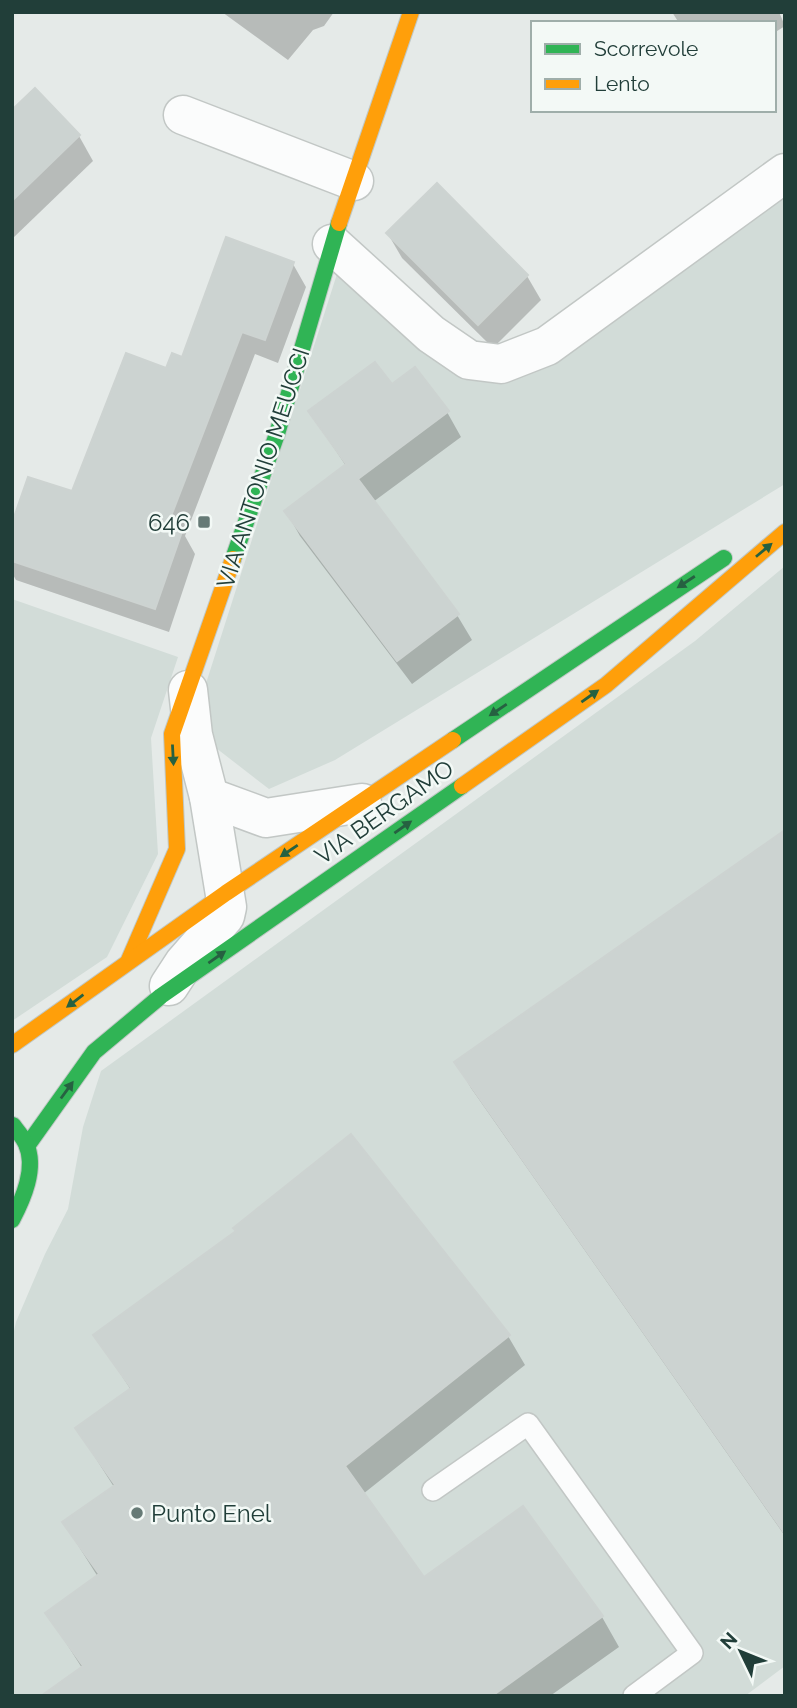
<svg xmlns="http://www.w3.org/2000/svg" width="797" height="1708" font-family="Raleway,sans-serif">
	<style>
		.built { fill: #d2dcd8 }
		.shadow { fill: #0003 }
		.building { fill: #ccd3d1; stroke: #cdd3d1; stroke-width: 2 }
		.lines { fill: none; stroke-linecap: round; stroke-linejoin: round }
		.lane-casing { stroke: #c2c7c5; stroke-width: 24 }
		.street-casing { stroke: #c2c7c5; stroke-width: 41 }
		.fast-casing { stroke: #c0c8c5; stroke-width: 18 }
		.slow-casing { stroke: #c0c8c5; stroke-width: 18 }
		.lane { stroke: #fbfcfc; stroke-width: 21 }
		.street { stroke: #fbfcfc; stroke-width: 38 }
		.fast { stroke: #30b455; stroke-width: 16 }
		.slow { stroke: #ff9f0a; stroke-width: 16 }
		.oneway { fill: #266141 }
		.poi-dot { fill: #667a76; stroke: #f3f9f6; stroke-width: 2.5 }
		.labels { text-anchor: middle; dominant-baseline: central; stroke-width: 5; stroke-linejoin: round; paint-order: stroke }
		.street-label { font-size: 24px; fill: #213e39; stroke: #f3f9f6 }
		.poi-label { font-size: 24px; fill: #213e39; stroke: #f3f9f6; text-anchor: end }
	</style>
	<rect width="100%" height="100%" fill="#e5eae8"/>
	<g class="built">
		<polygon points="785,188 785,484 335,760 269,789 216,748 201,699 337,274 498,382"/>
		<polygon points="785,566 785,1666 745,1696 12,1696 12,1340 16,1322 45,1254 68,1209 83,1127 101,1071 695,641"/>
		<polygon points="12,599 178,657 151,738 158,854 107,957 12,1021"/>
	</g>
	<g class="shadow">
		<polygon points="222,12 334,12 324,26 313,30 288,60"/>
		<polygon points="672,12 779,12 785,26 774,33 774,23 679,23"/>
		<polygon points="35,90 79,136 93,161 12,239 12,112"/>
		<polygon points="388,234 527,276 541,300 493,348 402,258"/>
		<polygon points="293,264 306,287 278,363 255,354 185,536 195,554 169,632 16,580 12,573 12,529 73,494 167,371"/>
		<polygon points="392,387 447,412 461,437 373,502 457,615 472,640 412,684 300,536 286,511 346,466 310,412"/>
		<polygon points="785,832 785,1536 471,1088 456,1062"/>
		<polygon points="95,1335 508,1336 525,1365 363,1494 424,1579 523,1508 602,1617 619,1647 550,1696 44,1696 82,1668 47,1613 98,1577 64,1523 114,1487 77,1429 131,1390"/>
	</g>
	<g class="building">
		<polygon points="35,88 80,135 12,201 12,110"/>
		<polygon points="437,183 528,275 478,325 386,233"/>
		<polygon points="226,237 294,262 265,340 242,332 168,524 183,529 155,609 12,561 12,523 28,477 72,491 126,353 166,368 172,353 182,357"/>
		<polygon points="375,362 392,384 415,367 449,411 358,479 459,614 397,661 284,511 346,464 308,411"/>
		<polygon points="785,830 785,1534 454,1062"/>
		<polygon points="351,1134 510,1335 345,1466 424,1577 523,1506 603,1616 492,1696 41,1696 83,1666 45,1613 99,1574 62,1522 115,1485 75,1428 131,1388 93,1335 236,1231 233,1228"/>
	</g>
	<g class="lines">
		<g class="lane-casing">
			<polyline id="lane" points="433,1490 528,1424 692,1653 634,1696"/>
		</g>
		<g class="street-casing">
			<g id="street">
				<polyline points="183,115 354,181"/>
				<polyline points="332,244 431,334 469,360 501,364 547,346 785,173"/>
				<polyline points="209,797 266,818 362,803"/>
				<polyline points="169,986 184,963 225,916 227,907 209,797 193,735 188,690"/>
			</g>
		</g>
		<g class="fast-casing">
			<g id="fast">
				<polyline points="233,559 277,434 339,223"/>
				<polyline points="453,740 724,558"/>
				<polyline points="27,1146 94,1052 161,996 462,786"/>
				<path d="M12,1220C23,1199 37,1168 26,1144C23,1137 17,1131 13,1125"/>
			</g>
		</g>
		<g class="slow-casing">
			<g id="slow">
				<polyline points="339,223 411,12"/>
				<polyline points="462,786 606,685 785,532"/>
				<polyline points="129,960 177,849 172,734 233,559"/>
				<polyline points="12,1045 226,893 453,740"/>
			</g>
		</g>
		<use href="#lane" class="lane"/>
		<use href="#street" class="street"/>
		<use href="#fast" class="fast"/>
		<use href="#slow" class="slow"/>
	</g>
	<defs><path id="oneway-solid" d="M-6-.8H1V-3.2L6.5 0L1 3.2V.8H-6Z" transform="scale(1.75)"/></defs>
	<g class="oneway">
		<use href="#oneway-solid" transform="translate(764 550) rotate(-40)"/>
		<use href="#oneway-solid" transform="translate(686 582) rotate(147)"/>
		<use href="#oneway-solid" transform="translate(590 696) rotate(-35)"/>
		<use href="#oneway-solid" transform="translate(498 710) rotate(146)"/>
		<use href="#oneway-solid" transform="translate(173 755) rotate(87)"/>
		<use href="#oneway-solid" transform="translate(403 827) rotate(-35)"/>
		<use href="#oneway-solid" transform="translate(289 851) rotate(146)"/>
		<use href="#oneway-solid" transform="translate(217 957) rotate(-35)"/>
		<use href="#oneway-solid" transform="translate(75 1001) rotate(143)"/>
		<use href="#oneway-solid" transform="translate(67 1090) rotate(-54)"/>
	</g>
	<g class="poi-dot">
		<rect x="197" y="515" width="14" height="14" rx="3.5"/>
		<circle cx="137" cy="1513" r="7"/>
	</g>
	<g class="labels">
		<g class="street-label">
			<text transform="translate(263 468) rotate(-72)">VIA ANTONIO MEUCCI</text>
			<text transform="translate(384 812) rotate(-35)">VIA BERGAMO</text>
		</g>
		<g class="poi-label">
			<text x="190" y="522">646</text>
			<text x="151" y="1513" text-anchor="start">Punto Enel</text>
		</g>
	</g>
	<rect width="797" height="1708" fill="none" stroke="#213e39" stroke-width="28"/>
	<rect x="531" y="21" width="245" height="91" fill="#f3f9f6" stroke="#9faeaa" stroke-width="2"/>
	<rect x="545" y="44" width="35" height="10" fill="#30b455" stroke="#9faeaa" stroke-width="2"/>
	<text x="594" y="56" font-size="21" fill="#213e39">Scorrevole</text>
	<rect x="545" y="79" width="35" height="10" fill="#ff9f0a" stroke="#9faeaa" stroke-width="2"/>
	<text x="594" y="91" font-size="21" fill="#213e39">Lento</text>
	<g transform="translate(741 1652) rotate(313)" stroke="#f3f9f6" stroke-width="5" paint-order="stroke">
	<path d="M0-5L12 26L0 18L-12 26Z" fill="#213e39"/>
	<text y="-10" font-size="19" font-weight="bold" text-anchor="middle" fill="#213e39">N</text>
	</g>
</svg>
